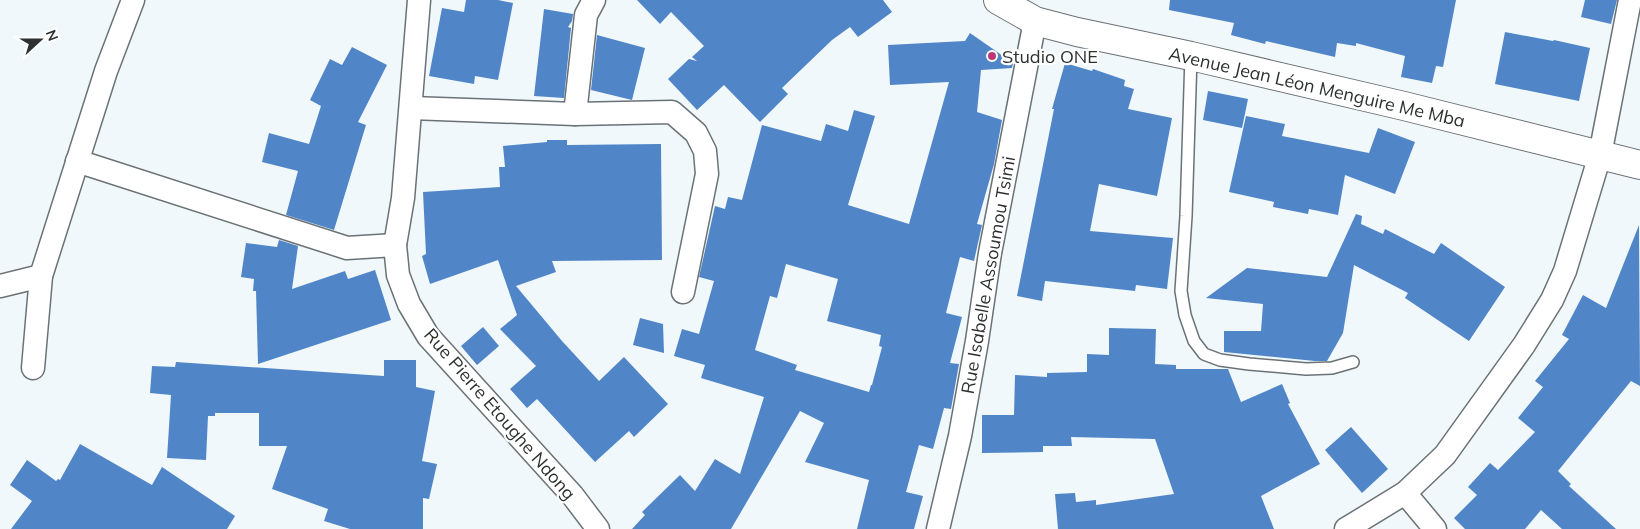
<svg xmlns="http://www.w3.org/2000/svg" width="1640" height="529" font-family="Mulish,sans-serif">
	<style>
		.building { fill: #5085c8; fill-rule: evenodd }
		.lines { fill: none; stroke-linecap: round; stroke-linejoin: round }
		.lane-casing { stroke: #6b7276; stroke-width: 14 }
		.street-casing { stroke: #6b7276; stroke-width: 25 }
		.secondary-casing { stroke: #6b7276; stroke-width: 30 }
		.lane { stroke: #fff; stroke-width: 11 }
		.street { stroke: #fff; stroke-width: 22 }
		.secondary { stroke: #fff; stroke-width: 28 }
		.poi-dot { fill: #bc3678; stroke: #fff; stroke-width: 2 }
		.labels { text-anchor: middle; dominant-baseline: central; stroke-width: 4.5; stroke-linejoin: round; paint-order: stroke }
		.poi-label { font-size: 18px; fill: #2d3031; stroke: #fff; text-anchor: start }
		.street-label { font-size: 18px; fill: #2d3031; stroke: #fff }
	</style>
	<rect width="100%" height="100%" fill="#f0f8fc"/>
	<g class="building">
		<polygon points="466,0 498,0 513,3 498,80 475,76 474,84 429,76 442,8 464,12"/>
		<polygon points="637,0 883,0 892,12 858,37 850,27 832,40 782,88 788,94 760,122 724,85 697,110 668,79 689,59 697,61 692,57 704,46 671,12 660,24"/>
		<polygon points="1170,0 1456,0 1443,67 1436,66 1432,83 1401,77 1405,56 1356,43 1356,46 1337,43 1335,57 1266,41 1265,44 1231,35 1234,23 1169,10"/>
		<polygon points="1585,0 1617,0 1611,24 1581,17"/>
		<polygon points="544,9 573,14 572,21 568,27 571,28 564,98 534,96"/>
		<polygon points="1505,32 1553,41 1554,40 1590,48 1579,101 1495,84"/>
		<path d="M970,33L1013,63L1012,68L981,70L977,112L1002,120L994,164L977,224L982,225L974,261L960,257L946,313L962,317L950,363L959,364L951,409L944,408L933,449L919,445L906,492L923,496L914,529H857L869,480L805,462L824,423L800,411L731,529H632L645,515L642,512L680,475L695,491L715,459L740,474L764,397L701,378L705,365L674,356L682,329L699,334L714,281L699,277L715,206L725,209L728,197L742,200L762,125L821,141L826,124L848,131L854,110L875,116L848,205L909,224L949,82L890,85L888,45L965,41ZM786,264L838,279L827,321L881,335L879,346L882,347L872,385H871L869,392L795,370L797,365L755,350L770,296L777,298Z"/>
		<polygon points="597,35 645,48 632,100 591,90"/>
		<polygon points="352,47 387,65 358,122 366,125 334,230 286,215 298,171 262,162 269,133 309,144 321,106 310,100 330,59 342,65"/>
		<polygon points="1065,63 1092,71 1093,69 1125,80 1124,86 1134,89 1128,109 1172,118 1157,196 1099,184 1090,231 1173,238 1167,289 1136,285 1135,291 1045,281 1042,301 1017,296 1054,109 1052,109"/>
		<polygon points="1208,91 1248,99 1242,128 1203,120"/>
		<polygon points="1246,116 1285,124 1282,136 1369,153 1378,128 1415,142 1395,194 1345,175 1338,215 1309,209 1308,214 1273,207 1274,202 1229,192"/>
		<polygon points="547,140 567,140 567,145 661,144 662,260 552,261 556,272 516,286 562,341 599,381 624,357 668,404 634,437 629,431 595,462 537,399 527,408 510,389 536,366 500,329 517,315 498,260 430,284 422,256 426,254 423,192 500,187 499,167 505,167 503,146 547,142"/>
		<polygon points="1356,214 1362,216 1361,224 1383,234 1385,229 1434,254 1441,243 1505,287 1469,341 1405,298 1408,293 1354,265 1343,333 1327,361 1315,361 1224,352 1224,331 1261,331 1263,304 1206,298 1247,268 1327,277"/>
		<polygon points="1639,225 1640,386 1631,381 1558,471 1571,484 1569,486 1616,529 1562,529 1541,510 1525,529 1465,529 1454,518 1477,495 1468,487 1490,463 1498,470 1535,432 1518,418 1543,387 1535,381 1569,339 1562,335 1583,295 1606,308"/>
		<polygon points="279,240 298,246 292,289 345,271 348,279 375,270 391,320 258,364 256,291 253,291 254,279 241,277 246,243 277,247"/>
		<polygon points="640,318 663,324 664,353 633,345"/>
		<polygon points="483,327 499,346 477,365 461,346"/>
		<polygon points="1109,328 1156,329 1155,364 1176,365 1176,369 1228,369 1241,402 1282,384 1290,403 1288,404 1320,464 1261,496 1274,529 1058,529 1055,494 1075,493 1076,502 1096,500 1096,505 1174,494 1155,439 1071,437 1072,446 1043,446 1043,452 982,453 982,415 1014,415 1015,375 1047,377 1047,373 1087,372 1087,354 1109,355"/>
		<polygon points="384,360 416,360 416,387 435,391 422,461 437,464 429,499 423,498 423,529 350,529 324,521 328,509 272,489 287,446 259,446 259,413 215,413 215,416 208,416 206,460 167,458 171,395 150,393 152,366 175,367 176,362 384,376"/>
		<polygon points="1351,427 1388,469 1362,493 1325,450"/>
		<polygon points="80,444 152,485 162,467 235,516 227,529 11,529 32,501 10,485 27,460 56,481 58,479 60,480"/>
	</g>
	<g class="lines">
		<g class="lane-casing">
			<polyline id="lane" points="1191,56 1186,216 1181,291 1185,315 1194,341 1204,354 1220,360 1249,364 1306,369 1332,368 1353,362"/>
		</g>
		<g class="street-casing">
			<g id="street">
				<polyline points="419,0 403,198 395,245 398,275 409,304 428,336 573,496 598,529"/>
				<polyline points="411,108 575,114 672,112 696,133 705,151 707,174 683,292"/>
				<polyline points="575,114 586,15 594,0"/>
				<polyline points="77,161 347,248 395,245"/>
				<polyline points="0,286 41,276"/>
				<polyline points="33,368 41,276 106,71 133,0"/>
				<polyline points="1405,493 1435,529"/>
				<polyline points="938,529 960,436 977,341 990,253 1035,21"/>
				<polyline points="1346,529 1405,493 1445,455 1524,345 1552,300 1565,271 1600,155 1630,0"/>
			</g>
		</g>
		<g class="secondary-casing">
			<polyline id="secondary" points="998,0 1035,21 1077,32 1191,56 1404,106 1640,165"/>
		</g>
		<use href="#lane" class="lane"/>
		<use href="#street" class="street"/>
		<use href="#secondary" class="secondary"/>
	</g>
	<circle class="poi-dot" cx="992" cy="56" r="5"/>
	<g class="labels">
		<g class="poi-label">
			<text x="1002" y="56">Studio ONE</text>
		</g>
		<g class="street-label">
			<text transform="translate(1317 87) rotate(13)">Avenue Jean Léon Menguire Me Mba</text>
			<text transform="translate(988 275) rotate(-80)">Rue Isabelle Assoumou Tsimi</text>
			<text transform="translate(500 414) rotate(49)">Rue Pierre Etoughe Ndong</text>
		</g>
	</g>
	<g transform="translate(40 40) rotate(69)" stroke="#ffffff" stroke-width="4" paint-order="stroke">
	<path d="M0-4L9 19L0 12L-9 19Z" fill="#2d3031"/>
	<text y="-8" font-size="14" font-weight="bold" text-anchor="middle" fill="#2d3031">N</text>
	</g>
</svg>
